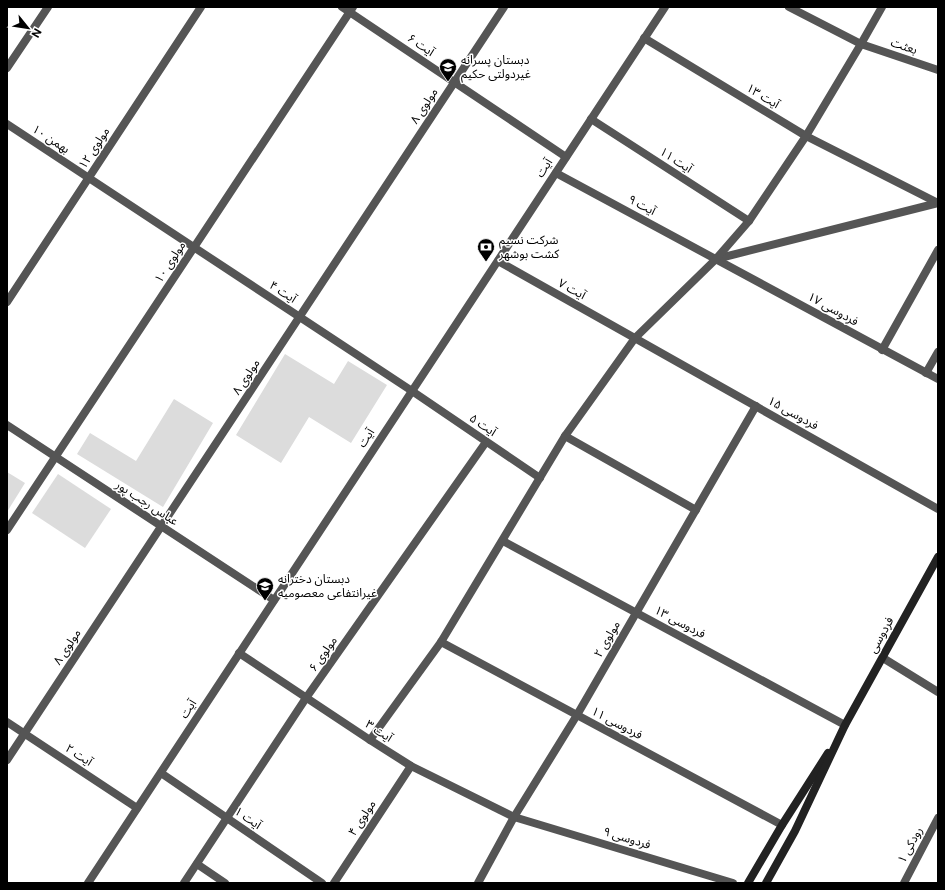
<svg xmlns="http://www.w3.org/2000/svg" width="945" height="890" font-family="'Public Sans','Noto Sans Arabic',sans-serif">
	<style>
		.green { fill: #dcdcdc }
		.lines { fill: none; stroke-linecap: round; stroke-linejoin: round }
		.minor { stroke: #555; stroke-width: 8 }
		.tertiary { stroke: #555; stroke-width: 8 }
		.secondary { stroke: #222; stroke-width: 8 }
		.labels { text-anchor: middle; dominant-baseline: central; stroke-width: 3; stroke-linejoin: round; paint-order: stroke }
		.street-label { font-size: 12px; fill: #000; stroke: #fff }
		.poi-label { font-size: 12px; fill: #000; stroke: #fff; text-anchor: start }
	</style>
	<rect width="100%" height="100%" fill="#fff"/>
	<g class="green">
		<polygon points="285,354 334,384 348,361 387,385 351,443 309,417 281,463 236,435"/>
		<polygon points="174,399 213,423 163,507 77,454 90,433 136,461"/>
		<polygon points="7,472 25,483 7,512"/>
		<polygon points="58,474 111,509 85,548 32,513"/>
	</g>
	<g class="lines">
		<g class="minor">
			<polyline points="342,7 566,157"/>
			<polyline points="789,7 861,44 938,70"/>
			<polyline points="644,38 806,136 938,203"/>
			<polyline points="7,68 48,7"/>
			<polyline points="591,119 749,221"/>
			<polyline points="7,124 412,391 540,478"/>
			<polyline points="556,173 938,379"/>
			<polyline points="716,259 938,203"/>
			<polyline points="498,261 938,509"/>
			<polyline points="7,302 201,7"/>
			<polyline points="882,350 938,250"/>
			<polyline points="926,373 938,352"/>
			<polyline points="7,425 274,600"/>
			<polyline points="565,436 696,510"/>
			<polyline points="7,530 353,7"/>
			<polyline points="503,541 845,725"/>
			<polyline points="441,642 782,825"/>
			<polyline points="239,653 370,740 411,766 514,817 733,883"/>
			<polyline points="883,658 938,692"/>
			<polyline points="7,722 137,808"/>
			<polyline points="370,740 441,642 565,436 635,338 716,259 749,221 806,136 861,44 882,7"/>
			<polyline points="7,760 504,7"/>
			<polyline points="161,773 322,883"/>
			<polyline points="197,864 225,883"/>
			<polyline points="184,883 306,698 486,442"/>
			<polyline points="334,883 411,766"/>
			<polyline points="478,883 514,817 577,715 756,406"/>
			<polyline points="904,883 938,818"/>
		</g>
		<polyline class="tertiary" points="88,883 665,7"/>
		<g class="secondary">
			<polyline points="748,883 782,825 828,753"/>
			<polyline points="766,883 795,831 845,725 938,557"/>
		</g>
	</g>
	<defs>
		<g id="school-pin" transform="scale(0.9)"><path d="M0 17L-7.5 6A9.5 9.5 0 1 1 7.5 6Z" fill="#000" stroke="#fff"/><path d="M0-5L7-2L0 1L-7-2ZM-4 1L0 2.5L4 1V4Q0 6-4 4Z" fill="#fff"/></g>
		<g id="bank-pin" transform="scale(0.9)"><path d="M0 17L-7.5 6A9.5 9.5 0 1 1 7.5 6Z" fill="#000" stroke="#fff"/><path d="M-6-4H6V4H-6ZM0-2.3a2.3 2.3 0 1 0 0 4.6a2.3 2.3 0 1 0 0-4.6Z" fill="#fff"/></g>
	</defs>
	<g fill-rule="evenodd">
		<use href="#school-pin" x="448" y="67"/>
		<use href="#bank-pin" x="486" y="247"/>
		<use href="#school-pin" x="265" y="586"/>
	</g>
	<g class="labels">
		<g class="street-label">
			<text transform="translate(421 45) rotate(34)">آیت ۶</text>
			<text transform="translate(904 46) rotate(19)">بعثت</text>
			<text transform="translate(763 96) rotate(31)">آیت ۱۳</text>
			<text transform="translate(424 106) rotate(-57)">مولوی ۸</text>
			<text transform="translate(51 139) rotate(33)">بهمن ۱۰</text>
			<text transform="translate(94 148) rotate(-57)">مولوی ۱۲</text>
			<text transform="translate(676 160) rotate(33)">آیت ۱۱</text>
			<text transform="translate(544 168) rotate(-57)">آیت</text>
			<text transform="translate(642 205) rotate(28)">آیت ۹</text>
			<text transform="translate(170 262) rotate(-57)">مولوی ۱۰</text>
			<text transform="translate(572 289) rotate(29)">آیت ۷</text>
			<text transform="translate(283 292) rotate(33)">آیت ۴</text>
			<text transform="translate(833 309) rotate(29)">فردوسی ۱۷</text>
			<text transform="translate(246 377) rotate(-57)">مولوی ۸</text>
			<text transform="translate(793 413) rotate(29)">فردوسی ۱۵</text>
			<text transform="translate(483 425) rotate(34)">آیت ۵</text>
			<text transform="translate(366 438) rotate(-57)">آیت</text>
			<text transform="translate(147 503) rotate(33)">عباس رجب پور</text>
			<text transform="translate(680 622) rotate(28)">فردوسی ۱۳</text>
			<text transform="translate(881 635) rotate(-61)">فردوسی</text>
			<text transform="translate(607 639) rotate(-60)">مولوی ۲</text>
			<text transform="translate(67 647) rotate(-57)">مولوی ۸</text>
			<text transform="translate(323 654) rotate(-55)">مولوی ۶</text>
			<text transform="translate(188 709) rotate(-57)">آیت</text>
			<text transform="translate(617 723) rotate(28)">فردوسی ۱۱</text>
			<text transform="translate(379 731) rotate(33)">آیت ۳</text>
			<text transform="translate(79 755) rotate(33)">آیت ۲</text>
			<text transform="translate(248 818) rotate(34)">آیت ۱</text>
			<text transform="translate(362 818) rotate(-57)">مولوی ۴</text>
			<text transform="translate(627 838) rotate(17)">فردوسی ۹</text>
			<text transform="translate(910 845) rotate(-62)">رودکی ۱</text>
		</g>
		<g class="poi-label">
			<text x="461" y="60">دبستان پسرانه<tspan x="461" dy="14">غیردولتی حکیم</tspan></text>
			<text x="499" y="240">شرکت نسیم<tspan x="499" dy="14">کشت بوشهر</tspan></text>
			<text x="278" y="579">دبستان دخترانه<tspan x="278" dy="14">غیرانتفاعی معصومیه</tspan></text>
		</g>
	</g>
	<rect width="945" height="890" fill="none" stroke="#000000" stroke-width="16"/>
	<g transform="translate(28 28) rotate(120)" stroke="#ffffff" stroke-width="3" paint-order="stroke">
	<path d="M0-3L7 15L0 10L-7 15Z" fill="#000000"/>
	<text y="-6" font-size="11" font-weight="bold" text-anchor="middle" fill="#000000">N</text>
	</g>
</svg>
